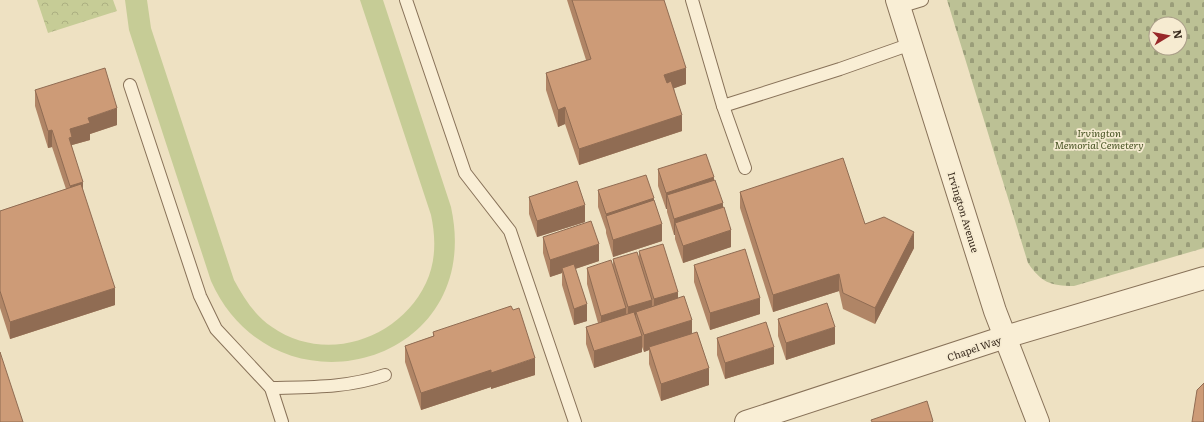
<svg xmlns="http://www.w3.org/2000/svg" width="1204" height="422" font-family="Literata,serif">
	<style>
		.forest { fill: url(#forest-crowns) }
		.cemetery { fill: url(#cemetery-stones); fill-rule: evenodd }
		.pitch { fill: #c6cc96 }
		.lines { fill: none; stroke-linecap: round; stroke-linejoin: round }
		.service-casing { stroke: #887259; stroke-width: 14 }
		.minor-casing { stroke: #887259; stroke-width: 24 }
		.service { stroke: #f9eed5; stroke-width: 12 }
		.minor { stroke: #f9eed5; stroke-width: 22 }
		.wall { fill: #b08566 }
		.shaded-wall { fill: #906c53 }
		.building { fill: #cd9b77; stroke: #906c53 }
		.labels { text-anchor: middle; dominant-baseline: central; stroke-width: 3.5; stroke-linejoin: round; paint-order: stroke }
		.park-label { font-size: 10px; font-style: italic; fill: #485424; stroke: #f6ebd1 }
		.street-label { font-size: 10px; fill: #382a1d; stroke: #f6ebd1 }
	</style>
	<defs>
		<pattern id="forest-crowns" width="20" height="18" patternUnits="userSpaceOnUse"><rect width="20" height="18" fill="#c6cc96"/><path d="M2 6a3 3 0 1 1 6 0M12 15a3 3 0 1 1 6 0" fill="none" stroke="#abaf81"/></pattern>
		<pattern id="cemetery-stones" width="16" height="16" patternUnits="userSpaceOnUse"><rect width="16" height="16" fill="#bcc195"/><path d="M2 7V4a2 2 0 0 1 4 0v3zM10 15v-3a2 2 0 0 1 4 0v3z" fill="#9a9d79"/></pattern>
	</defs>
	<rect width="100%" height="100%" fill="#eee1c2"/>
	<polygon class="forest" points="37,0 113,0 117,11 48,33"/>
	<path class="cemetery" d="M947,0H1204V248L1074,286C1050,286 1041,282 1028,263ZM1156,24H1180V48H1156Z"/>
	<path class="pitch" d="M125,0H147L151,28L234,280C244,298 255,316 272,327C325,364 399,340 426,283C436,262 436,238 431,215L360,0H383L451,207C486,367 274,422 211,281L129,30Z"/>
	<g class="lines">
		<g class="service-casing">
			<g id="service">
				<polyline points="406,0 465,173 510,231 575,422"/>
				<polyline points="692,0 723,106 745,168"/>
				<polyline points="899,7 922,0"/>
				<polyline points="130,85 200,296 216,329 271,388 282,422"/>
				<polyline points="723,106 840,69 911,44"/>
				<path d="M271,388C311,387 347,388 385,375"/>
			</g>
		</g>
		<g class="minor-casing">
			<g id="minor">
				<polyline points="897,0 995,311 1038,422"/>
				<polyline points="746,422 1005,337 1204,278"/>
			</g>
		</g>
		<use href="#service" class="service"/>
		<use href="#minor" class="minor"/>
	</g>
	<g class="wall">
		<polygon points="567,0 664,0 686,84 674,88 682,131 579,165 565,124 558,127 546,90 546,73 586,60"/>
		<polygon points="35,90 117,125 90,134 90,140 72,145 72,147 83,191 115,305 10,339 0,308 0,211 66,189 52,147 48,148 35,106"/>
		<polygon points="658,169 714,180 723,207 731,247 683,263 675,239 675,235 674,235 667,212 667,209 666,209 658,186"/>
		<polygon points="598,190 654,200 662,241 613,257 606,233 606,230 598,207"/>
		<polygon points="740,192 865,224 914,248 875,324 843,309 839,291 773,312 740,208"/>
		<polygon points="529,197 585,222 537,237 529,214"/>
		<polygon points="543,237 599,261 575,269 587,321 574,325 562,285 562,273 550,277 543,253"/>
		<polygon points="639,251 678,298 692,333 709,385 661,401 649,364 649,350 644,352 642,347 642,352 594,368 586,344 586,327 598,323 587,284 587,268 613,269 613,259 639,258"/>
		<polygon points="694,265 760,314 710,330 694,282"/>
		<polygon points="778,319 835,344 786,360 778,336"/>
		<polygon points="433,332 535,375 491,389 491,387 421,410 405,362 405,346 433,336"/>
		<polygon points="717,338 774,364 725,379 717,355"/>
	</g>
	<g class="shaded-wall">
		<polygon points="686,68 686,84 664,92 664,75"/>
		<polygon points="565,107 565,124 558,127 558,110"/>
		<polygon points="117,108 117,125 90,134 90,140 72,145 72,154 69,155 70,129 88,118"/>
		<polygon points="682,115 682,131 579,165 579,149"/>
		<polygon points="52,130 52,147 48,148 48,131"/>
		<polygon points="714,177 714,194 667,195 667,209 666,209 666,193"/>
		<polygon points="83,182 83,198 70,203 70,186"/>
		<polygon points="654,198 654,215 606,216 606,230 606,214"/>
		<polygon points="723,203 723,220 675,223 675,235 674,235 674,219"/>
		<polygon points="585,205 585,222 537,237 537,221"/>
		<polygon points="662,224 662,241 613,257 613,240"/>
		<polygon points="731,230 731,247 683,263 683,246"/>
		<polygon points="914,232 914,248 875,324 875,308"/>
		<polygon points="599,244 599,261 563,273 562,268 562,273 550,277 550,260"/>
		<polygon points="839,274 839,291 773,312 773,295"/>
		<polygon points="115,288 115,305 10,339 10,322"/>
		<polygon points="678,292 678,309 654,316 654,299"/>
		<polygon points="760,298 760,314 710,330 710,313"/>
		<polygon points="652,300 652,317 636,312 636,321 628,324 628,307"/>
		<polygon points="587,304 587,321 574,325 574,309"/>
		<polygon points="626,308 626,325 601,332 601,316"/>
		<polygon points="692,320 692,336 649,347 649,350 644,352 644,335"/>
		<polygon points="835,327 835,344 786,360 786,343"/>
		<polygon points="642,336 642,352 594,368 594,351"/>
		<polygon points="774,347 774,364 725,379 725,363"/>
		<polygon points="535,358 535,375 491,389 491,373"/>
		<polygon points="709,368 709,385 661,401 661,384"/>
		<polygon points="491,370 491,387 421,410 421,393"/>
	</g>
	<g class="building">
		<polygon points="572,0 664,0 686,68 664,75 667,83 671,81 682,115 579,149 565,107 558,110 546,73 591,59"/>
		<polygon points="105,68 117,108 88,118 90,123 70,129 72,137 69,138 83,182 70,186 52,130 48,131 35,90"/>
		<polygon points="706,154 714,177 666,193 658,169"/>
		<polygon points="843,158 865,224 884,217 914,232 875,308 843,293 839,274 773,295 740,192"/>
		<polygon points="646,175 654,198 606,214 598,190"/>
		<polygon points="715,180 723,203 674,219 667,195"/>
		<polygon points="577,181 585,205 537,221 529,197"/>
		<polygon points="81,184 115,288 10,322 0,291 0,211"/>
		<polygon points="654,200 662,224 613,240 606,216"/>
		<polygon points="724,207 731,230 683,246 675,223"/>
		<polygon points="591,221 599,244 550,260 543,237"/>
		<polygon points="663,244 678,292 654,299 639,251"/>
		<polygon points="745,249 760,298 710,313 694,265"/>
		<polygon points="637,252 652,300 628,307 613,259"/>
		<polygon points="611,260 626,308 601,316 587,268"/>
		<polygon points="574,264 587,304 574,309 562,268"/>
		<polygon points="684,296 692,320 644,335 636,312"/>
		<polygon points="827,303 835,327 786,343 778,319"/>
		<polygon points="511,306 513,310 519,308 535,358 491,373 491,370 421,393 405,346 434,336 433,332"/>
		<polygon points="634,312 642,336 594,351 586,327"/>
		<polygon points="766,322 774,347 725,363 717,338"/>
		<polygon points="697,332 709,368 661,384 649,347"/>
		<polygon points="0,352 23,422 0,422"/>
		<polygon points="1204,383 1204,422 1192,422 1197,390"/>
		<polygon points="927,401 933,421 932,422 872,422 871,420"/>
	</g>
	<g class="labels">
		<g class="park-label">
			<text x="1099" y="132">Irvington<tspan x="1099" dy="12">Memorial Cemetery</tspan></text>
		</g>
		<g class="street-label">
			<text transform="translate(964 212) rotate(73)">Irvington Avenue</text>
			<text transform="translate(974 348) rotate(-19)">Chapel Way</text>
		</g>
	</g>
	<g transform="translate(1168 36) rotate(80)"><circle r="19" fill="#f6ebd1" stroke="#aa9e89"/>
	<path d="M0-3L7 15L0 10L-7 15Z" fill="#982829"/>
	<text y="-6" font-size="11" font-weight="bold" text-anchor="middle" fill="#382a1d">N</text>
	</g>
</svg>
